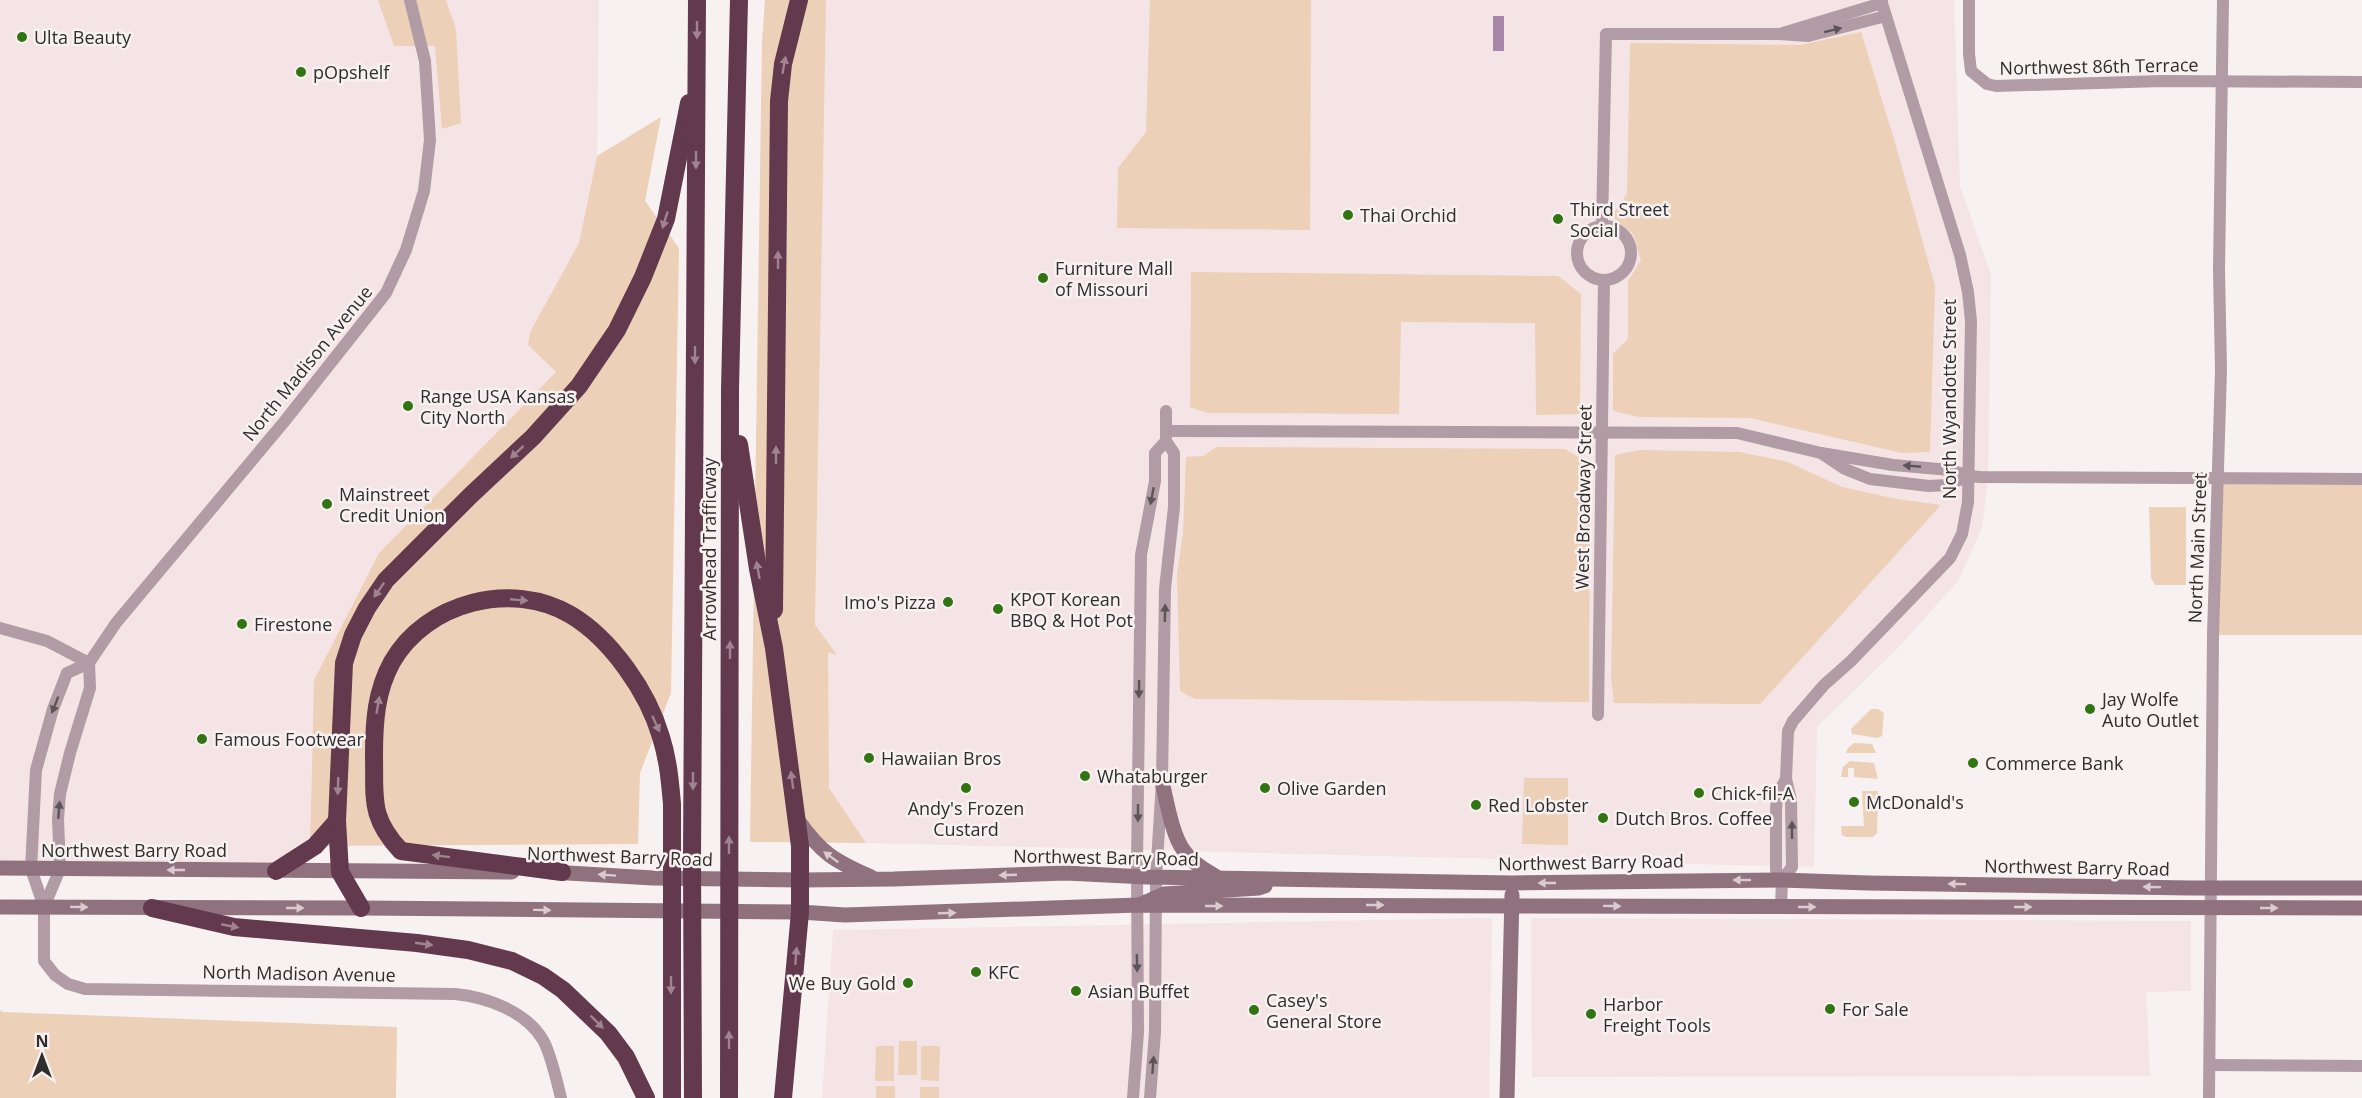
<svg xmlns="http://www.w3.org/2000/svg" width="2362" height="1098" font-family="'Open Sans',sans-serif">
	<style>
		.built { fill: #f4e4e5 }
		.green { fill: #ecd0b7 }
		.water { fill: #a986a9 }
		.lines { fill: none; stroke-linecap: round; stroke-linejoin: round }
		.street { stroke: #b19ba4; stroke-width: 12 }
		.secondary { stroke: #90717e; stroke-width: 15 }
		.highway { stroke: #63394d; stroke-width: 18 }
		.oneway { fill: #9f838f }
		.oneway2 { fill: #5c5457 }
		.oneway3 { fill: #d9cbce }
		.poi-dot { fill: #327411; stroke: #f8f1f1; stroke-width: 2 }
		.labels { text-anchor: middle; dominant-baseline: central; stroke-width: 5; stroke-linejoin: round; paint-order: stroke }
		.poi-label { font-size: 18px; fill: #2f2d2d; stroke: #f8f1f1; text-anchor: start }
		.street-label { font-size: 18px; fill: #2f2d2d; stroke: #f8f1f1 }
	</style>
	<rect width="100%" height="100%" fill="#f8f1f1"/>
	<g class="built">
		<polygon points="0,0 599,0 597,156 579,243 530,332 528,345 556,372 379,553 314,680 310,846 276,871 0,868"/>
		<polygon points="825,0 1954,0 1960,186 1991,275 1988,479 1982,528 1958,581 1897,649 1817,727 1814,867 866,843 829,788 815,625"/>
		<polygon points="1492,918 1489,1098 822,1098 833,930"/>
		<polygon points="1531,918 2191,921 2191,991 2146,992 2150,1076 1532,1077"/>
	</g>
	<g class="green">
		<polygon points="378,0 446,0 456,29 461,123 442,129 435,46 394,46"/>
		<polygon points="765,0 826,0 815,625 837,655 828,652 829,788 866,843 750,842 762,42"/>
		<polygon points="1150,0 1311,0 1310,230 1117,228 1118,168 1146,132"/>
		<polygon points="1861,32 1894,139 1935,286 1930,452 1902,453 1750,418 1640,417 1613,411 1613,354 1628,339 1628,281 1641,260 1633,234 1612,216 1627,194 1630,43 1800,45"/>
		<polygon points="661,117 645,201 679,248 671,693 640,773 638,844 310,846 314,680 379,553 556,372 528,345 530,332 579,243 597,156"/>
		<polygon points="1191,272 1558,276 1581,294 1580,414 1536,415 1535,323 1401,322 1399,414 1208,413 1190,407"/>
		<polygon points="1216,447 1565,449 1590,464 1589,702 1195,699 1180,691 1177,574 1183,533 1186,457 1203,456"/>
		<polygon points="1640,450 1740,452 1788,462 1842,487 1897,499 1941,505 1760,704 1614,703 1611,679 1615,455"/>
		<polygon points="2362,479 2362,635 2213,635 2217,480"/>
		<polygon points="2149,507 2186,507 2186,585 2155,585 2151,578"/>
		<polygon points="1871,709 1878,709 1884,713 1882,736 1878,738 1852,734 1851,729"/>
		<polygon points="1854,743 1872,744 1876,753 1846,753 1848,748"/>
		<polygon points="1850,761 1874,763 1878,779 1854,777 1854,768 1848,768 1848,777 1841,777 1843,767"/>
		<polygon points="1524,778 1568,778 1568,845 1522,844"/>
		<polygon points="1862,791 1878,791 1877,833 1873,837 1846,837 1842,835 1841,826 1864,826"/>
		<polygon points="0,1010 3,1012 397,1027 396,1098 0,1098"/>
		<polygon points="899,1041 917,1041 917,1075 898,1075"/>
		<polygon points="876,1046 894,1046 894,1081 875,1081"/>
		<polygon points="921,1046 940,1046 939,1081 921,1080"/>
		<rect x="876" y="1086" width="19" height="12"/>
		<rect x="920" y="1087" width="19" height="11"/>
	</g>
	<rect class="water" x="1493" y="16" width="11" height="35"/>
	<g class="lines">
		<g class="street">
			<path d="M410,0L425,61L430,140L424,191L406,250L386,293L284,422L116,623L89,663L67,673L53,709L36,770L31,869L44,907V961L55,975L68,984L85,989L455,994C486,997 526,1011 543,1040C551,1054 557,1082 561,1098"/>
			<polyline points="1969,0 1969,54 1971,71 1987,84 1996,86 2162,81 2362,82"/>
			<polyline points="1783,33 1882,3"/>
			<polyline points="1602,225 1606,34 1779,34 1808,36 1886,16"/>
			<circle cx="1604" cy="253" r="27"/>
			<polyline points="1166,431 1737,433 1821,453"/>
			<polyline points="1969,476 1947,485 1929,486 1870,479 1845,469 1821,453 1893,465 1950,470 1969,476 1980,477 2362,479"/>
			<polyline points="0,628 47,641 89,663"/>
			<polyline points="1598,715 1604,280"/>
			<polyline points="1782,880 1792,867 1791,800 1786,779 1788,731 1793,721 1824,685 1851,661 1950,558 1962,534 1968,502 1971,321 1968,292 1960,255 1881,0"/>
			<polyline points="44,907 60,869 58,819 60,794 70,753 90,688 89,663"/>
			<polyline points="1781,907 1782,880 1776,870 1776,810 1777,795 1786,779"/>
			<polyline points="2210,1065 2362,1066"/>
			<polyline points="1133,1098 1138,1032 1137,864 1141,555 1155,481 1155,453 1166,441"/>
			<polyline points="1150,1098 1155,1032 1156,877 1162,782 1165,589 1174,507 1174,453 1166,441 1166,411"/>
			<polyline points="2209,1098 2213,635 2221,370 2219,270 2223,0"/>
		</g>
		<g class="secondary">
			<path d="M1162,782C1167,802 1172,835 1184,851C1192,863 1206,870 1218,878"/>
			<path d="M797,819C821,853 834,861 871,877"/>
			<polyline points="0,868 512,872"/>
			<polyline points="551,872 653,878 802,880 894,879 1066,873 1146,877 1512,883 1782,880 1868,883 2191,888 2362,888"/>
			<polyline points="1139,905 1164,894 1259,888 1265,886"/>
			<polyline points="0,907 361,908 800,912 845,915 1138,905 2362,908"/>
			<polyline points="1507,1098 1512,895"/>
		</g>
		<g class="highway">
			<polyline points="739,444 758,569 774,648 800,846 800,912 783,1098"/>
			<polyline points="774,610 779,101 783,64 799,0"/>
			<polyline points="276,871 315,846 337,821"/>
			<path d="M562,872L401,851C369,817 375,798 374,755C374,722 376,691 392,662C426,602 512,580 571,615C611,639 648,692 661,737C668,759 670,781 672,804V1098"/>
			<polyline points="152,908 234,927 417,943 468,950 512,961 543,976 563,990 608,1033 626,1057 646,1098"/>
			<polyline points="361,908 340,872 337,821 344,663 353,635 367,608 386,580 470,496 533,437 579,386 617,330 643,277 666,219 689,103"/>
			<polyline points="693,1098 692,858 697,0"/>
			<polyline points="729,1098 730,389 739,0"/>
		</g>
	</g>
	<defs><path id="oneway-solid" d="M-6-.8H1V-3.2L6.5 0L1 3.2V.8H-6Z" transform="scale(1.5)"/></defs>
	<g class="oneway">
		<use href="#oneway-solid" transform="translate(697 30) rotate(90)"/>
		<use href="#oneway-solid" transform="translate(784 65) rotate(-80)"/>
		<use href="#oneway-solid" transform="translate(696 160) rotate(90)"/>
		<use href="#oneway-solid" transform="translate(665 220) rotate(107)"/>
		<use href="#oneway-solid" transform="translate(778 260) rotate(-90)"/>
		<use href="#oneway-solid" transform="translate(695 355) rotate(90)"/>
		<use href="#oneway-solid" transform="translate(517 452) rotate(137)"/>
		<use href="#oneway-solid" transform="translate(776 455) rotate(-90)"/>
		<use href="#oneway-solid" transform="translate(758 570) rotate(-100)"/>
		<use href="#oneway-solid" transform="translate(379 590) rotate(125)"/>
		<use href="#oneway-solid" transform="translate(519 600) rotate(5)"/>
		<use href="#oneway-solid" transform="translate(730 650) rotate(-90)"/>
		<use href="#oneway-solid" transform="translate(378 705) rotate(-80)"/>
		<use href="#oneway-solid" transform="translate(656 724) rotate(65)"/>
		<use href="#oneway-solid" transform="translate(792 780) rotate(-98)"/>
		<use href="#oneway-solid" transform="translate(693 781) rotate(90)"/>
		<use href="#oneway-solid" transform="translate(338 786) rotate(92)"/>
		<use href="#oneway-solid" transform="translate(729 845) rotate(-90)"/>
		<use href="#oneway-solid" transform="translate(441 856) rotate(-173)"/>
		<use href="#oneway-solid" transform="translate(230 926) rotate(11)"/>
		<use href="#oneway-solid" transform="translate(424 944) rotate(8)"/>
		<use href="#oneway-solid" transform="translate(796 956) rotate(-85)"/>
		<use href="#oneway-solid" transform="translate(671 985) rotate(90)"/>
		<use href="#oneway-solid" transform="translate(597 1022) rotate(45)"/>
		<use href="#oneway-solid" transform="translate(729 1040) rotate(-90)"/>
	</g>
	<g class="oneway2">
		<use href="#oneway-solid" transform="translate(1833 30) rotate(-14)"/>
		<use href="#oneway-solid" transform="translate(1912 466) rotate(-175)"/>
		<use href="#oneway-solid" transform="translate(1152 496) rotate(101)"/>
		<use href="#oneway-solid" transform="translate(1165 613) rotate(-89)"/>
		<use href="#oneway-solid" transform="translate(1139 689) rotate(91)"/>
		<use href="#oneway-solid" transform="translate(55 705) rotate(111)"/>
		<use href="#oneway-solid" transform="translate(59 810) rotate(-85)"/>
		<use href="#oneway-solid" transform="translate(1138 813) rotate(90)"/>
		<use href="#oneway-solid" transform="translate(1792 830) rotate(-90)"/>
		<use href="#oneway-solid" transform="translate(1137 963) rotate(89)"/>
		<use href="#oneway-solid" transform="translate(1153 1065) rotate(-86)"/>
	</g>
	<g class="oneway3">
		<use href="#oneway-solid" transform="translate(831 857) rotate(-144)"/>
		<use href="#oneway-solid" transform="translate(176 870) rotate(-180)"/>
		<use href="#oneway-solid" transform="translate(607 875) rotate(-176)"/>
		<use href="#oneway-solid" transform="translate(1008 875) rotate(178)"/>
		<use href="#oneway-solid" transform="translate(1742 880) rotate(-180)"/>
		<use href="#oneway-solid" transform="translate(1547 883) rotate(180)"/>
		<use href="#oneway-solid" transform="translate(1957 884) rotate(-179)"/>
		<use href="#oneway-solid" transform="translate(2152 887) rotate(-179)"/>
		<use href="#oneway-solid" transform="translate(1375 905)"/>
		<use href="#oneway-solid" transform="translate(1214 906)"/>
		<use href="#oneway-solid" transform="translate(1612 906) rotate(1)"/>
		<use href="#oneway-solid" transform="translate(79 907) rotate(1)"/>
		<use href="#oneway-solid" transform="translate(1807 907)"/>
		<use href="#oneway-solid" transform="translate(2023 907)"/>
		<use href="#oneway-solid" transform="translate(295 908)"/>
		<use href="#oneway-solid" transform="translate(2269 908)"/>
		<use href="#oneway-solid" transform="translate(542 910) rotate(1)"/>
		<use href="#oneway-solid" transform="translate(947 913) rotate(-2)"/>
	</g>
	<g class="poi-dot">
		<circle cx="22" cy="37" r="6"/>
		<circle cx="301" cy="72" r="6"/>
		<circle cx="1348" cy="215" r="6"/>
		<circle cx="1558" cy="219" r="6"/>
		<circle cx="1043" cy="278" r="6"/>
		<circle cx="408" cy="406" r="6"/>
		<circle cx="327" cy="504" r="6"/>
		<circle cx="948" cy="602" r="6"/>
		<circle cx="998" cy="609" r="6"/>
		<circle cx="242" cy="624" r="6"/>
		<circle cx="2090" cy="709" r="6"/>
		<circle cx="202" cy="739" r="6"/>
		<circle cx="869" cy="758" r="6"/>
		<circle cx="1973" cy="763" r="6"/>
		<circle cx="1085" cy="776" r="6"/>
		<circle cx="966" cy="788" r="6"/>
		<circle cx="1265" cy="788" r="6"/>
		<circle cx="1699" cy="793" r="6"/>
		<circle cx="1854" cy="802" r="6"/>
		<circle cx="1476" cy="805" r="6"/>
		<circle cx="1603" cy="818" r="6"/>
		<circle cx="976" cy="972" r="6"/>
		<circle cx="908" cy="983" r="6"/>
		<circle cx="1076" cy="991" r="6"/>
		<circle cx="1830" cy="1009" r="6"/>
		<circle cx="1254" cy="1010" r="6"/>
		<circle cx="1591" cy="1014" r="6"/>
	</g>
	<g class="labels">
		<g class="poi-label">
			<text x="34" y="37">Ulta Beauty</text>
			<text x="313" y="72">pOpshelf</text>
			<text x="1570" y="209">Third Street<tspan x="1570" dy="21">Social</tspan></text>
			<text x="1360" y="215">Thai Orchid</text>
			<text x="1055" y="268">Furniture Mall<tspan x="1055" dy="21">of Missouri</tspan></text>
			<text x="420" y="396">Range USA Kansas<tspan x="420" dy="21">City North</tspan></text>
			<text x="339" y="494">Mainstreet<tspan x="339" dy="21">Credit Union</tspan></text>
			<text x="1010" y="599">KPOT Korean<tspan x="1010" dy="21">BBQ &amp; Hot Pot</tspan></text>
			<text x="936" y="602" text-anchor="end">Imo's Pizza</text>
			<text x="254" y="624">Firestone</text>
			<text x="2102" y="699">Jay Wolfe<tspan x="2102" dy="21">Auto Outlet</tspan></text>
			<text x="214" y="739">Famous Footwear</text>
			<text x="881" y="758">Hawaiian Bros</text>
			<text x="1985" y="763">Commerce Bank</text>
			<text x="1097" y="776">Whataburger</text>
			<text x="1277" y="788">Olive Garden</text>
			<text x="1711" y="793">Chick-fil-A</text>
			<text x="1866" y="802">McDonald's</text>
			<text x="1488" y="805">Red Lobster</text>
			<text x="966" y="808" text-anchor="middle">Andy's Frozen<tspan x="966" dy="21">Custard</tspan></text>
			<text x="1615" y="818">Dutch Bros. Coffee</text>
			<text x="988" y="972">KFC</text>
			<text x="896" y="983" text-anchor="end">We Buy Gold</text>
			<text x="1088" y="991">Asian Buffet</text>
			<text x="1266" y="1000">Casey's<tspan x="1266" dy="21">General Store</tspan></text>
			<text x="1603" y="1004">Harbor<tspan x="1603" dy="21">Freight Tools</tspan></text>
			<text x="1842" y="1009">For Sale</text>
		</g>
		<g class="street-label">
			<text transform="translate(2099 66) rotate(-1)">Northwest 86th Terrace</text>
			<text transform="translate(307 363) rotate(-51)">North Madison Avenue</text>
			<text transform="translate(1949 399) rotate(-90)">North Wyandotte Street</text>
			<text transform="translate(1583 497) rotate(-89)">West Broadway Street</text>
			<text transform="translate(2197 548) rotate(-88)">North Main Street</text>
			<text transform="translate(709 549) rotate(-90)">Arrowhead Trafficway</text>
			<text x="134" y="850">Northwest Barry Road</text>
			<text transform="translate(620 856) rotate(2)">Northwest Barry Road</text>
			<text transform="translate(1106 857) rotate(1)">Northwest Barry Road</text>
			<text transform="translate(1591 862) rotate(-1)">Northwest Barry Road</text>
			<text transform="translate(2077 867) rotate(1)">Northwest Barry Road</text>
			<text transform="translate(299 973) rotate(1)">North Madison Avenue</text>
		</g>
	</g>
	<g transform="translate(42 1056)" stroke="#f8f1f1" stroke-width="4.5" paint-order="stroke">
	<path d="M0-4.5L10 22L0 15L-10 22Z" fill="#2f2d2d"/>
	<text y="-9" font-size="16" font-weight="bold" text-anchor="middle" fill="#2f2d2d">N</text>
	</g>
</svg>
